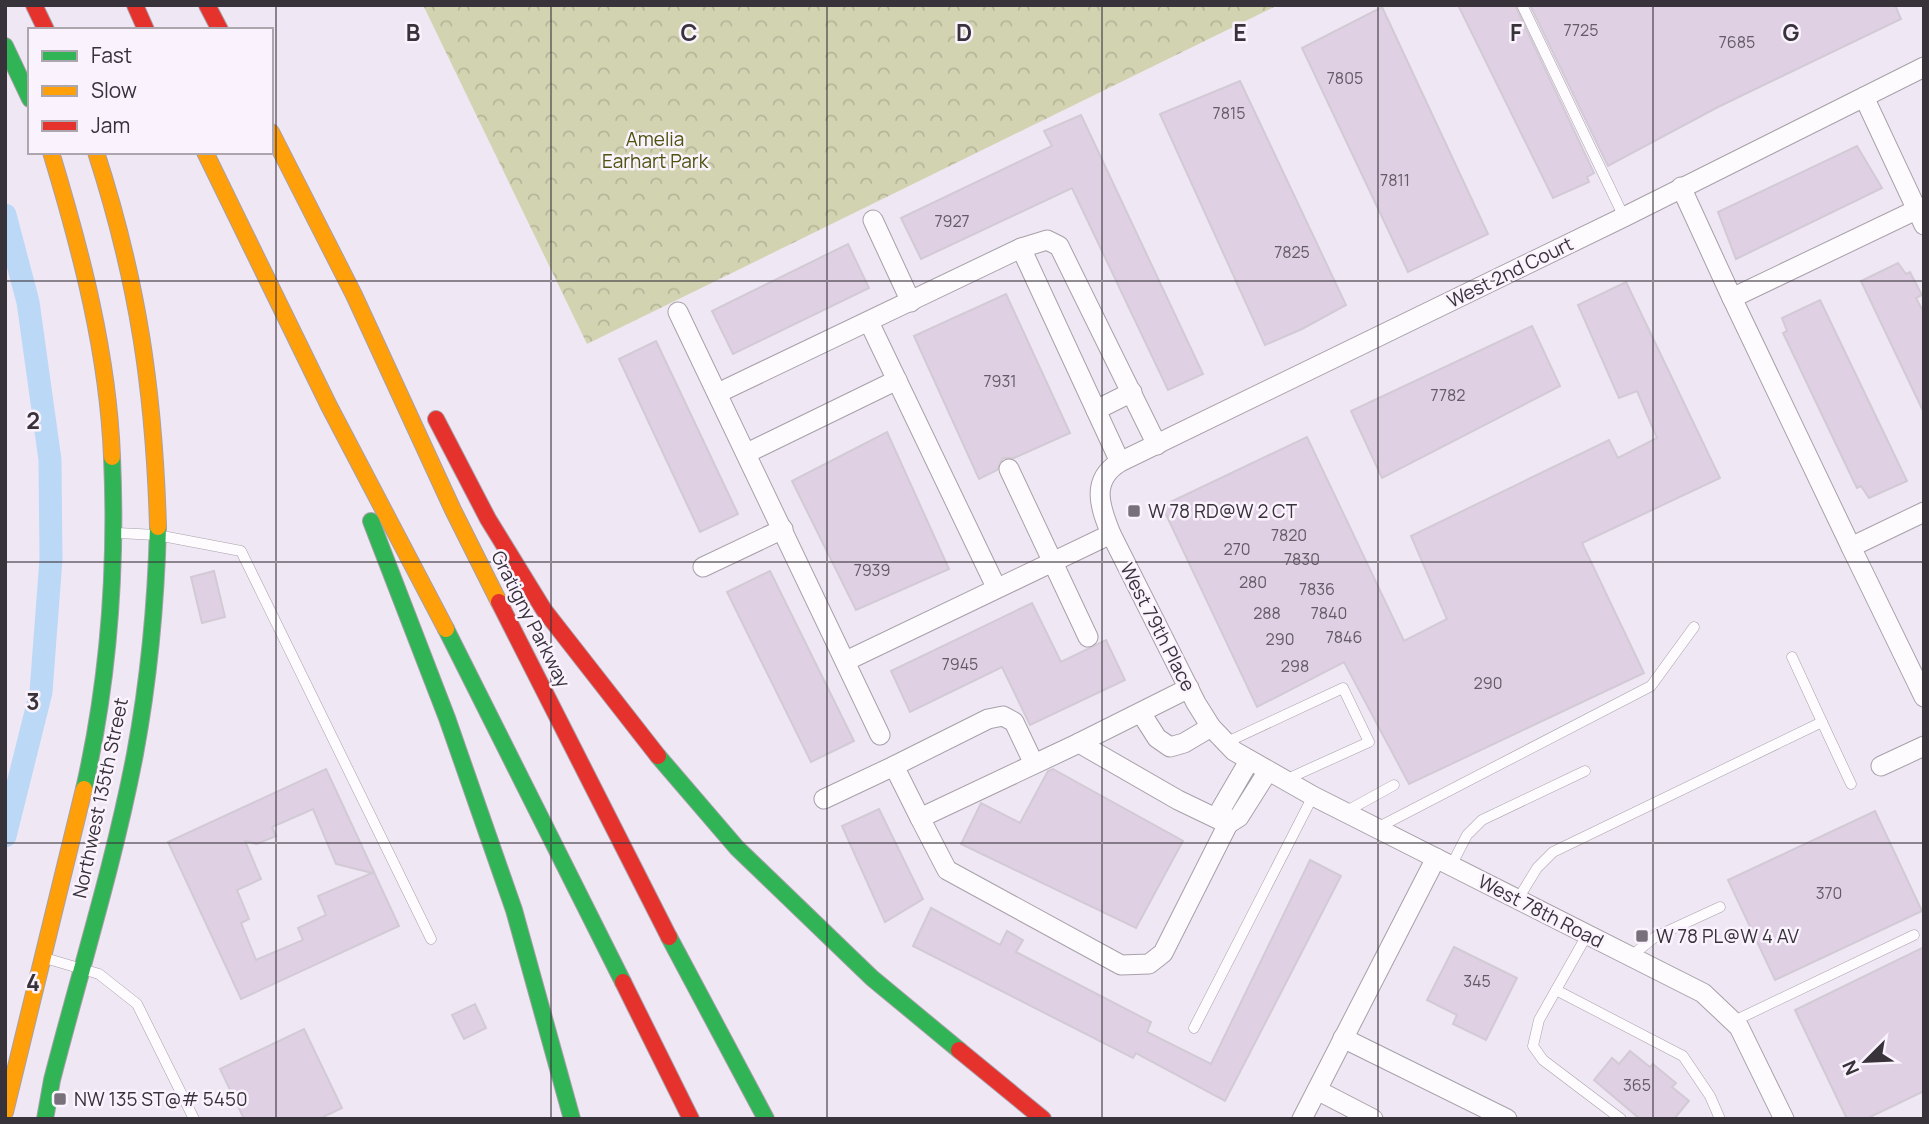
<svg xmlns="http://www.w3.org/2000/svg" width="1929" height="1124" font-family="Manrope,sans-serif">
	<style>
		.park { fill: url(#park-crowns) }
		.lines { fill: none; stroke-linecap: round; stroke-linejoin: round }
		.canal { stroke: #bcd8f7; stroke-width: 23 }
		.building { fill: #dfd0e4; stroke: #d2cad5; stroke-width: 2; fill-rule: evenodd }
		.lane-casing { stroke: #a7a0aa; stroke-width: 11 }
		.street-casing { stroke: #a7a0aa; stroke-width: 21 }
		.fast-casing { stroke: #a7a0aa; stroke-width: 18 }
		.slow-casing { stroke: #a7a0aa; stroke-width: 18 }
		.jam-casing { stroke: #a7a0aa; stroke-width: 18 }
		.lane { stroke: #fdfbfd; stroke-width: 10 }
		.street { stroke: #fdfbfd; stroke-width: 19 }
		.fast { stroke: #30b455; stroke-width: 16 }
		.slow { stroke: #ff9f0a; stroke-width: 16 }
		.jam { stroke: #e5322d; stroke-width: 16 }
		.grid { fill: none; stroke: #38323b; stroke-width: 2; stroke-opacity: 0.55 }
		.poi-dot { fill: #78717c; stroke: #faf3fd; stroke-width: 2.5 }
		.labels { text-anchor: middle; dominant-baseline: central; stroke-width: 5; stroke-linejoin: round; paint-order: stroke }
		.number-label { font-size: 16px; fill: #645b67 }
		.park-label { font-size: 19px; fill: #4c540e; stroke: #faf3fd }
		.street-label { font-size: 19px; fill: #38323b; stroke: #faf3fd }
		.poi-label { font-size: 19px; fill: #38323b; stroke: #faf3fd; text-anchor: start }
		.grid-label { font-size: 23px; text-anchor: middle; font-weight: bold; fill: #38323b; stroke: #faf3fd; stroke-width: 5; stroke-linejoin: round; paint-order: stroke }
	</style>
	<defs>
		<pattern id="park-crowns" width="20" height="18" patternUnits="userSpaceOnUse" patternTransform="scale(1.75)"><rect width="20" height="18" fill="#d2d4b1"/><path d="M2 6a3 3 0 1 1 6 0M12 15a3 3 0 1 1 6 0" fill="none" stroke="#b5b699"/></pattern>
	</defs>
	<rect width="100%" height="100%" fill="#f0e7f4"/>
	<polygon class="park" points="423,5 1278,5 587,344"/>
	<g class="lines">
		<polyline class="canal" points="5,215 28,302 50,460 51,559 41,692 5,836"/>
	</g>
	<g class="building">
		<polygon points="1458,5 1515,5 1594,173 1587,177 1589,182 1553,198"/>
		<polygon points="1530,5 1895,5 1901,19 1718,107 1608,166"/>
		<polygon points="1382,7 1488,234 1408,272 1302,48"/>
		<polygon points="1240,81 1346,305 1302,329 1265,345 1160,114"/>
		<polygon points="1081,115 1203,374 1168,390 1072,188 921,259 901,218 1052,146 1044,131"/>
		<polygon points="1857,146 1882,188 1736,259 1718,212"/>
		<polygon points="848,244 869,288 733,354 712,311"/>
		<polygon points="1898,263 1906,274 1910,272 1922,295 1916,298 1924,313 1924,413 1861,281"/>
		<polygon points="1626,282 1720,478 1582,543 1644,673 1409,784 1344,662 1257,707 1162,506 1307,437 1404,641 1447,619 1411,536 1609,440 1618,458 1657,438 1637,391 1619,398 1578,305"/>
		<polygon points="1006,294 1070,433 1014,458 1003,458 997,470 979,479 914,336"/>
		<polygon points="1820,300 1907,481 1869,498 1861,486 1857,488 1854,482 1783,333 1787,331 1782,318"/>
		<polygon points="1532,326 1560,386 1382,478 1351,411"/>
		<polygon points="656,341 738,514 700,532 619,359"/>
		<polygon points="887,432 949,569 856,610 792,481"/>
		<polygon points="214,571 225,617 202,623 191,577"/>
		<polygon points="770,571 854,741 811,762 727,592"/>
		<polygon points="1032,603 1061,662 1106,640 1125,680 1030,725 1002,667 910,712 891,671"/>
		<path d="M326,769L399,926L241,999L168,842ZM313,809L336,864L372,873L318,896L326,915L298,928L303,940L256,960L241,923L249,919L237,890L261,879L245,841L257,844L276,836L272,827Z"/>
		<polygon points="1053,769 1183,841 1136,928 961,844 981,803 1020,823 1048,771"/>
		<polygon points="879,809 923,899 885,922 842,826"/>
		<polygon points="1875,811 1922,911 1775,980 1728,880"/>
		<polygon points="1310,860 1341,876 1225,1101 1136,1053 1133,1058 913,946 931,908 1000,945 1007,931 1023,940 1016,952 1151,1022 1147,1032 1211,1064"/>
		<polygon points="1454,947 1517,978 1486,1040 1453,1024 1457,1015 1427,1000"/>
		<polygon points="1924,947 1924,1091 1866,1119 1847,1119 1795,1010"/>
		<polygon points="475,1004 486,1028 464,1039 452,1015"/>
		<polygon points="304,1029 342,1108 319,1119 244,1119 220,1069"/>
		<polygon points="1630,1051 1650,1067 1653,1064 1676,1083 1672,1087 1689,1101 1674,1119 1640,1119 1594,1080 1612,1058 1619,1064"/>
	</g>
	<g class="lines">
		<g class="lane-casing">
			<g id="lane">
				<polyline points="1522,5 1624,217"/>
				<polyline points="118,533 157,535 241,551 431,939"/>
				<polyline points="1822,722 1851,784"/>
				<polyline points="1225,743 1343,688 1369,742 1285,780"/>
				<polyline points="1345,812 1394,785"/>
				<polyline points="1377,828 1651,686 1694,627"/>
				<polyline points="1451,866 1467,835 1482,820 1585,771"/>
				<polyline points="1518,899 1537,868 1553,852 1822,722 1792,657"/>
				<polyline points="1587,935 1539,1020 1533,1046 1543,1060 1621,1119"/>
				<polyline points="1631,956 1655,937 1720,907"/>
				<polyline points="45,958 99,974 137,1004 194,1119"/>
				<polyline points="1556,990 1683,1056 1710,1096 1720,1119"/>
				<polyline points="1734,1021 1914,935"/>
				<polyline points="1194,1028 1313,796"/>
			</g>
		</g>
		<g class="street-casing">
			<g id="street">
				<polyline points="1864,97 1924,225"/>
				<polyline points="1681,187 1732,298"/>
				<polyline points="1916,210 1732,298 1851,547 1924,512"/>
				<polyline points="873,220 911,302"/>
				<polyline points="1021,248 1120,462"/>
				<polyline points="678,312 880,735"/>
				<polyline points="869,322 996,587"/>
				<polyline points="718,393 1021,248 1047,240 1059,246 1157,445"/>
				<polyline points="1096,410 1132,392"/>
				<polyline points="747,453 897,380"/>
				<polyline points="1009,469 1088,637"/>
				<polyline points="1851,547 1924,697"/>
				<polyline points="703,567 783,529"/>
				<polyline points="846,661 1111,534"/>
				<polyline points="1141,713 1157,738 1170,747 1184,743 1211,727"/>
				<polygon points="1079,743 1178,800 1228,824 1163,953 1149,964 1121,965 947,870 920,818"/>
				<polyline points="1079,743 1189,688"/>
				<polyline points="1249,761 1221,809 1228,824 1239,817 1268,771"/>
				<polyline points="1881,766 1924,746"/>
				<polyline points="824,799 894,766"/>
				<polyline points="920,818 894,766 988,719 1003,716 1014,722 1034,764"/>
				<polyline points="1343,1038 1507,1119"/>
				<polyline points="1317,1090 1373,1119"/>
				<polyline points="1302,1119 1436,858"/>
				<path d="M1784,1119L1739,1027L1703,993L1313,796L1234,751L1211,727L1196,703L1111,534C1100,507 1090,480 1120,462L1624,217L1924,67"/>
			</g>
		</g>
		<g class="fast-casing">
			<g id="fast">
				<polyline points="5,46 30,99"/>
				<polyline points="371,521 447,718 514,910 572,1119"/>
				<polyline points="446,629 623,982"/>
				<polyline points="658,756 737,848 872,978 959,1050"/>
				<path d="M84,789C109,679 117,570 112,457"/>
				<polyline points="669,937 766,1119"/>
				<path d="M45,1119L52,1080C80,971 114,864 135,754C149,679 156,603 158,527"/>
			</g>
		</g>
		<g class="slow-casing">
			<g id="slow">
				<polyline points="271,132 354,295 453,510 499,602"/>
				<path d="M51,152C81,251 108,353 112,457"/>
				<path d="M96,152C138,282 154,390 158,527"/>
				<polyline points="205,152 329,406 446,629"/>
				<polyline points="5,1112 84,789"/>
			</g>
		</g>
		<g class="jam-casing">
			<g id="jam">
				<polyline points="34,5 46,30"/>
				<polyline points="135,5 146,30"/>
				<polyline points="207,5 220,30"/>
				<polyline points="436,419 488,519 544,610 658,756"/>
				<polyline points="499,602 669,937"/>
				<polyline points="623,982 691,1119"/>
				<polyline points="959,1050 1043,1119"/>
			</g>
		</g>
		<use href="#lane" class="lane"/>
		<use href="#street" class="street"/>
		<use href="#fast" class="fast"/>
		<use href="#slow" class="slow"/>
		<use href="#jam" class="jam"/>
	</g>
	<path class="grid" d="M276,5V1119M551,5V1119M827,5V1119M1102,5V1119M1378,5V1119M1653,5V1119M5,281H1924M5,562H1924M5,843H1924"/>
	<g class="poi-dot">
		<rect x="1127" y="504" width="14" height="14" rx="3.5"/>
		<rect x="1635" y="929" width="14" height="14" rx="3.5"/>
		<rect x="53" y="1092" width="14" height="14" rx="3.5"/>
	</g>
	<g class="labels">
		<g class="number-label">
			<text x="1581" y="30">7725</text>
			<text x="1737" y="42">7685</text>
			<text x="1345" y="78">7805</text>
			<text x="1229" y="113">7815</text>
			<text x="1395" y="180">7811</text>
			<text x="952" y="221">7927</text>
			<text x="1292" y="252">7825</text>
			<text x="1000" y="381">7931</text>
			<text x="1448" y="395">7782</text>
			<text x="1289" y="535">7820</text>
			<text x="1237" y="549">270</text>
			<text x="1302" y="559">7830</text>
			<text x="872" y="570">7939</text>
			<text x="1253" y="582">280</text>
			<text x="1317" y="589">7836</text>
			<text x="1267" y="613">288</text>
			<text x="1329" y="613">7840</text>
			<text x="1344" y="637">7846</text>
			<text x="1280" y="639">290</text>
			<text x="960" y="664">7945</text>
			<text x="1295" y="666">298</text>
			<text x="1488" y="683">290</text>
			<text x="1829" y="893">370</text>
			<text x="1477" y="981">345</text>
			<text x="1637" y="1085">365</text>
		</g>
		<g class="park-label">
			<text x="655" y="139">Amelia<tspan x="655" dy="22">Earhart Park</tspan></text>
		</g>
		<g class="street-label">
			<text transform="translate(1510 272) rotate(-26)">West 2nd Court</text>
			<text transform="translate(531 619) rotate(63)">Gratigny Parkway</text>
			<text transform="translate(1158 627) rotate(63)">West 79th Place</text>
			<text transform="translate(100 798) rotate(-78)">Northwest 135th Street</text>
			<text transform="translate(1541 911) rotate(27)">West 78th Road</text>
		</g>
		<g class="poi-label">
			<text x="1148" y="511">W 78 RD@W 2 CT</text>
			<text x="1656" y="936">W 78 PL@W 4 AV</text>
			<text x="74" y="1099">NW 135 ST@# 5450</text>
		</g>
	</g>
	<g class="grid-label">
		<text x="413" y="41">B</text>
		<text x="689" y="41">C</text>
		<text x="964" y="41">D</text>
		<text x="1240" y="41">E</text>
		<text x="1516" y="41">F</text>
		<text x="1791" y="41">G</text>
		<text x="33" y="429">2</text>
		<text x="33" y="710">3</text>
		<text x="33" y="991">4</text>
	</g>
	<rect width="1929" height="1124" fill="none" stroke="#38323b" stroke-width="14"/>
	<rect x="28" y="28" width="245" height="126" fill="#faf3fd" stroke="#aca6af" stroke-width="2"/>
	<rect x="42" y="51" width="35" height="10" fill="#30b455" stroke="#aca6af" stroke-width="2"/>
	<text x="91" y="63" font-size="21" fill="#38323b">Fast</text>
	<rect x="42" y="86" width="35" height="10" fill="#ff9f0a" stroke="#aca6af" stroke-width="2"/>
	<text x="91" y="98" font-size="21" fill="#38323b">Slow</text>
	<rect x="42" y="121" width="35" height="10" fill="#e5322d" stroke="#aca6af" stroke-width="2"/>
	<text x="91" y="133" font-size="21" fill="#38323b">Jam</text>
	<g transform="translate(1866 1061) rotate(246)" stroke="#faf3fd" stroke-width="5" paint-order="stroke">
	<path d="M0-5L12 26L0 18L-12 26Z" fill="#38323b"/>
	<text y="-10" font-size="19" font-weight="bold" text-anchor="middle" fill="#38323b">N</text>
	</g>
</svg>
